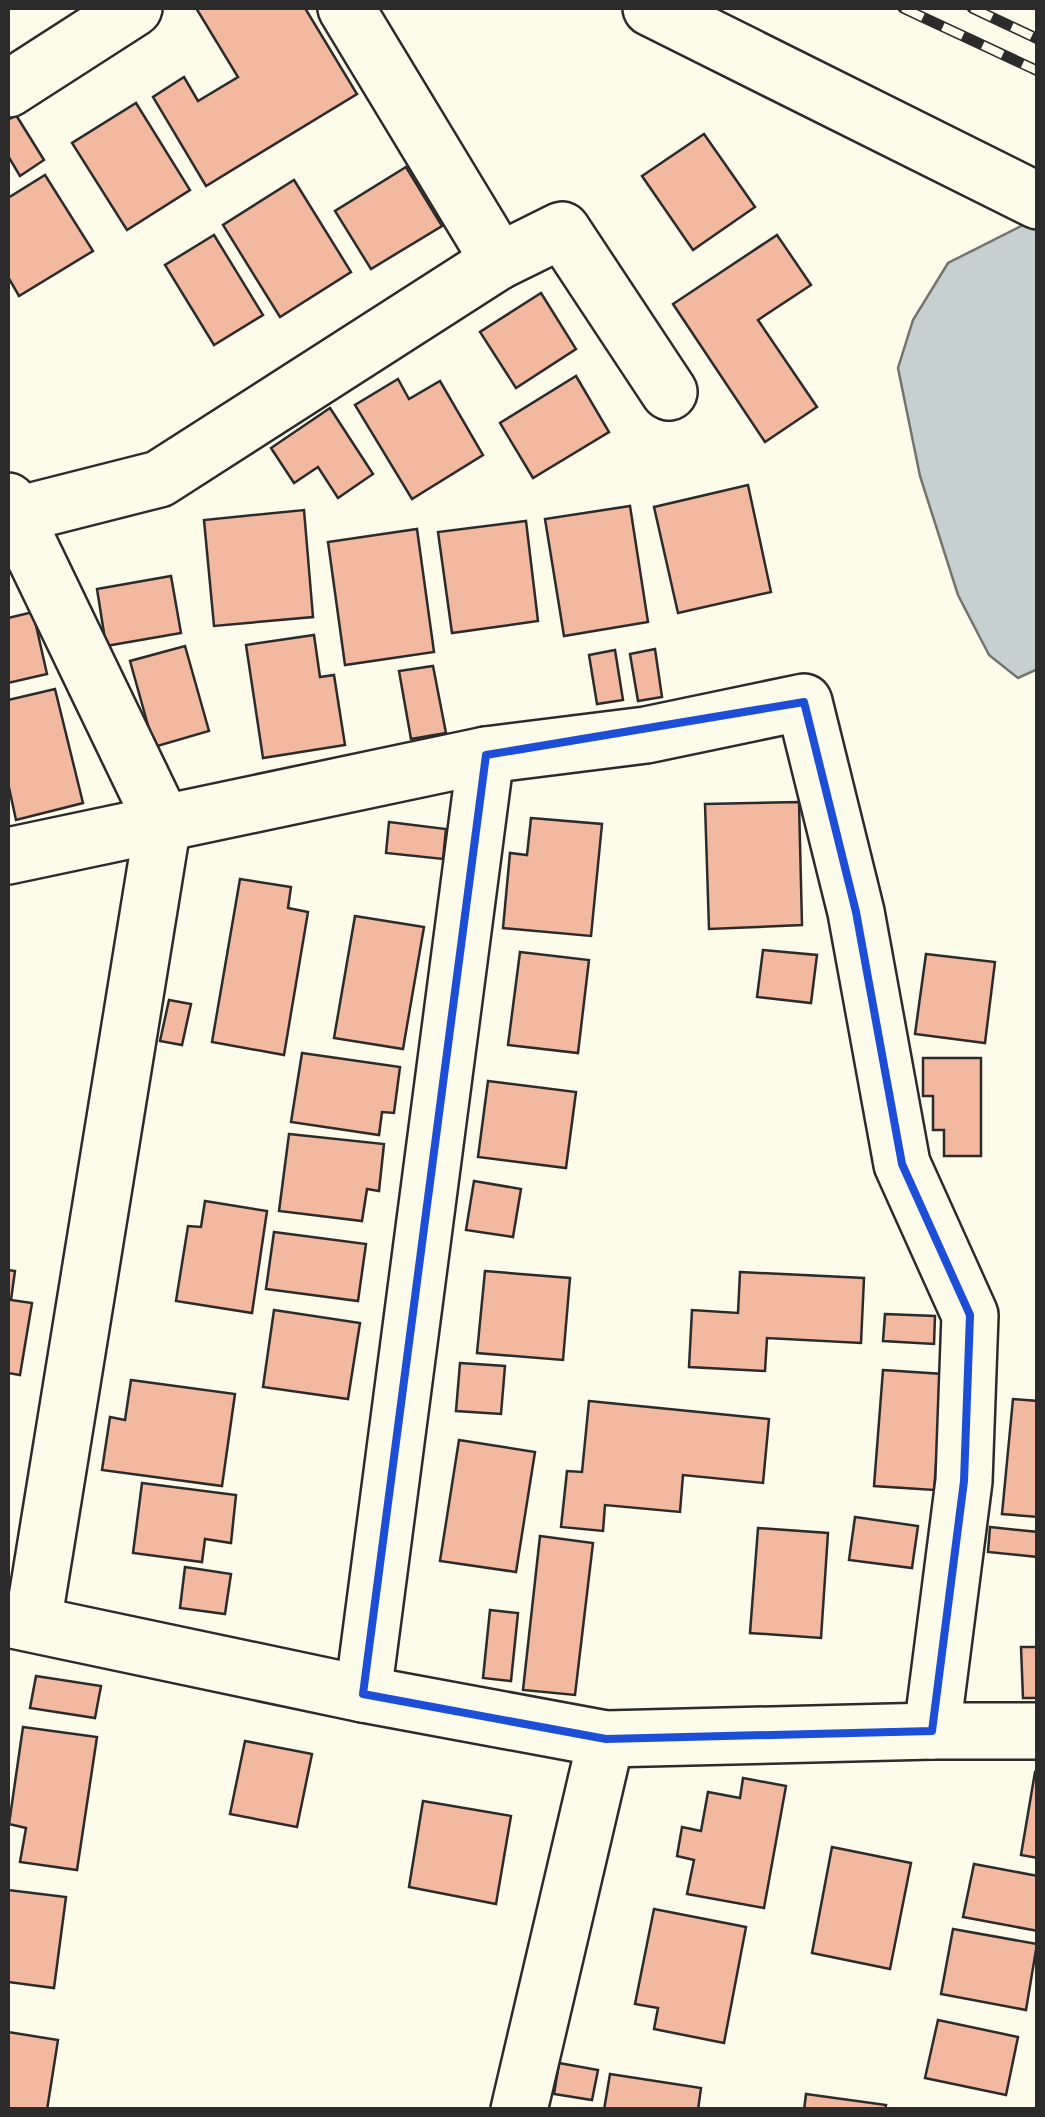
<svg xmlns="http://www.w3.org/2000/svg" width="1045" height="2117" font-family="'Alegreya Sans',sans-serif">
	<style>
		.water { fill: #c7d0d0; stroke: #74746e; stroke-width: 2.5 }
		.building { fill: #f2b8a0; stroke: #2b2b2b; stroke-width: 2.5 }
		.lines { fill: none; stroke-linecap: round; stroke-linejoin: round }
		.minor-casing { stroke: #2b2b2b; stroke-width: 60 }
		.minor { stroke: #fdfbea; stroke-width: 55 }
		.rail-casing { stroke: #2b2b2b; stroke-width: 11 }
		.rail { stroke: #fdfbea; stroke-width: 8; stroke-dasharray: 22; stroke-linecap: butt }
		.marked { fill: none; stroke: #1d4ed8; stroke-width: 8; stroke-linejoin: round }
	</style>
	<rect width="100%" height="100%" fill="#fdfbea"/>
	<polygon class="water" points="1037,218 1038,669 1018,678 989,655 958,595 920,476 898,368 913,320 948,263"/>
	<g class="building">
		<polygon points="196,8 305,8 357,94 206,186 153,97 184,77 198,101 238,77"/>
		<polygon points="136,103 190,190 127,230 72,143"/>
		<polygon points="16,115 44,160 20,176 8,156 8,120"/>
		<polygon points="704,134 755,207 693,250 642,176"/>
		<polygon points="406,167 442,226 371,269 335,211"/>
		<polygon points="45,175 93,251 19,296 8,277 8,198"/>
		<polygon points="294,180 351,272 280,317 223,225"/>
		<polygon points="214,235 263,315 214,345 165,265"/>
		<polygon points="777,235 811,285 758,320 817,407 765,442 673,304"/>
		<polygon points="541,293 576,349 516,388 480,332"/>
		<polygon points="576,376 609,432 533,478 500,423"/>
		<polygon points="398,379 409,399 440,381 483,455 412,499 355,405"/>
		<polygon points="330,408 373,474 338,498 318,467 294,483 271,448"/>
		<polygon points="748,485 771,592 678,613 654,507"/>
		<polygon points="630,506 648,622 564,636 545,519"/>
		<polygon points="304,510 313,617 214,626 204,520"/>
		<polygon points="526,521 538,621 452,633 438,532"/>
		<polygon points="417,529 434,652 345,665 328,542"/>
		<polygon points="171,576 181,633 106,646 97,589"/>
		<polygon points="33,612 47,674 8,683 8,618"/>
		<polygon points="314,635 320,677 334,675 345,745 263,758 246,645"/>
		<polygon points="185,646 209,731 154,747 130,661"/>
		<polygon points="655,649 662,697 638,701 630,654"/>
		<polygon points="615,650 623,700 597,704 589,655"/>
		<polygon points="433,666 446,733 411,739 399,671"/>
		<polygon points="55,689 83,803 16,820 8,783 8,700"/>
		<polygon points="799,802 802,925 709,929 705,804"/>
		<polygon points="531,818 602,824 591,936 503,928 510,853 527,855"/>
		<polygon points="389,822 446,829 443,859 386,853"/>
		<polygon points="240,879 291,887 288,908 308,912 284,1055 212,1042"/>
		<polygon points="355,916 424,927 403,1049 334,1038"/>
		<polygon points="763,950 817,955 811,1003 757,997"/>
		<polygon points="520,952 589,960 578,1053 508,1045"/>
		<polygon points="926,954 995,962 985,1043 915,1034"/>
		<polygon points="169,1000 191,1004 182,1045 160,1041"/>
		<polygon points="302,1053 400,1067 394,1113 382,1112 379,1135 291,1122"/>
		<polygon points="923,1058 981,1058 981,1156 944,1156 944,1130 933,1130 933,1096 923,1096"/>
		<polygon points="488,1081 576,1092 566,1168 478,1157"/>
		<polygon points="289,1134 384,1144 379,1191 367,1189 362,1221 279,1211"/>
		<polygon points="474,1181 521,1189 513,1237 466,1230"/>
		<polygon points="205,1201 267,1211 252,1313 176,1301 188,1226 201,1227"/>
		<polygon points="274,1232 366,1244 358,1301 266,1289"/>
		<polygon points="8,1270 15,1271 11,1300 32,1303 20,1375 8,1373"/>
		<polygon points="485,1271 570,1278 563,1360 477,1353"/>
		<polygon points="740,1272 864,1278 861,1343 767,1338 765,1371 689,1367 692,1310 738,1313"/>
		<polygon points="274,1310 360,1323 348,1399 263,1387"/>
		<polygon points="885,1314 935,1316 934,1344 883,1341"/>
		<polygon points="460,1363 505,1366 501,1414 456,1411"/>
		<polygon points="883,1370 943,1374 934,1490 874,1486"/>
		<polygon points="131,1380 235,1394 222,1486 102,1470 110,1417 125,1420"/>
		<polygon points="1013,1399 1038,1401 1038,1517 1002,1514"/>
		<polygon points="589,1401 769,1419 763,1483 683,1475 680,1512 605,1505 603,1531 561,1527 567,1471 582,1472"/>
		<polygon points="459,1440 535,1452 516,1572 440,1561"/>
		<polygon points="142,1483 236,1495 231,1543 205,1539 202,1562 133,1553"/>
		<polygon points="855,1517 918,1526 912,1568 849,1560"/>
		<polygon points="990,1527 1038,1532 1038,1557 988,1552"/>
		<polygon points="758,1528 828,1533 821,1638 750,1633"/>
		<polygon points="540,1536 593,1543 575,1695 523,1690"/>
		<polygon points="185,1567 231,1574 225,1614 180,1608"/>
		<polygon points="490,1610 518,1613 511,1681 483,1678"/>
		<polygon points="1021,1647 1038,1647 1038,1698 1023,1698"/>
		<polygon points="36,1676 101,1686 95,1718 30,1708"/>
		<polygon points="23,1727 97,1737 77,1870 20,1862 26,1828 9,1824"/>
		<polygon points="245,1741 312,1754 297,1827 230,1814"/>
		<polygon points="1035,1772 1038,1772 1038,1858 1021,1855"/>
		<polygon points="743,1778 786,1786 764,1908 687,1894 694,1860 677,1856 682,1827 701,1831 708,1792 740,1798"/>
		<polygon points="423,1801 511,1816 496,1904 409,1887"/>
		<polygon points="832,1847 911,1863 890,1969 812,1953"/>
		<polygon points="974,1864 1038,1876 1038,1931 963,1917"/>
		<polygon points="8,1890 66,1897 54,1988 8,1982"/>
		<polygon points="654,1909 746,1927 724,2043 654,2029 658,2008 635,2004"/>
		<polygon points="953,1929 1037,1944 1026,2010 941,1994"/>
		<polygon points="938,2020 1018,2037 1006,2095 925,2078"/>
		<polygon points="8,2032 58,2040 47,2110 8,2110"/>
		<polygon points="559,2063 598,2070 592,2100 554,2094"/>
		<polygon points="610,2074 701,2088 698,2110 604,2110"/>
		<polygon points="806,2094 886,2105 885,2110 804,2110"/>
	</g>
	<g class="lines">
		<g class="minor-casing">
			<g id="minor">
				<polyline points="346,8 499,261"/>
				<polyline points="651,8 1038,201"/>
				<polyline points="8,89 134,8"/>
				<polyline points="8,501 163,823 33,1623"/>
				<polyline points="17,515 159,479 499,261 562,230 669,392"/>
				<polyline points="8,856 486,755 646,735 804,702 856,912 902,1164 970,1315 964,1481 932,1731"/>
				<polyline points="8,1619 363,1694 606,1739 932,1731 1038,1731"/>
				<polyline points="363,1694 486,755"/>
				<polyline points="519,2110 606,1739"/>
			</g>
		</g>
		<use href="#minor" class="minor"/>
		<g class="rail-casing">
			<g id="rail">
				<polyline points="903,8 1038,71"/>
				<polyline points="972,8 1038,39"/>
			</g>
		</g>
		<use href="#rail" class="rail"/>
	</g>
	<path class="marked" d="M804,702L856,912L902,1164L970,1315L964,1481L932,1731L606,1739L363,1694L486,755Z"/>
	<rect width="1045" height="2117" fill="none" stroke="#2b2b2b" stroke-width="20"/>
</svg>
